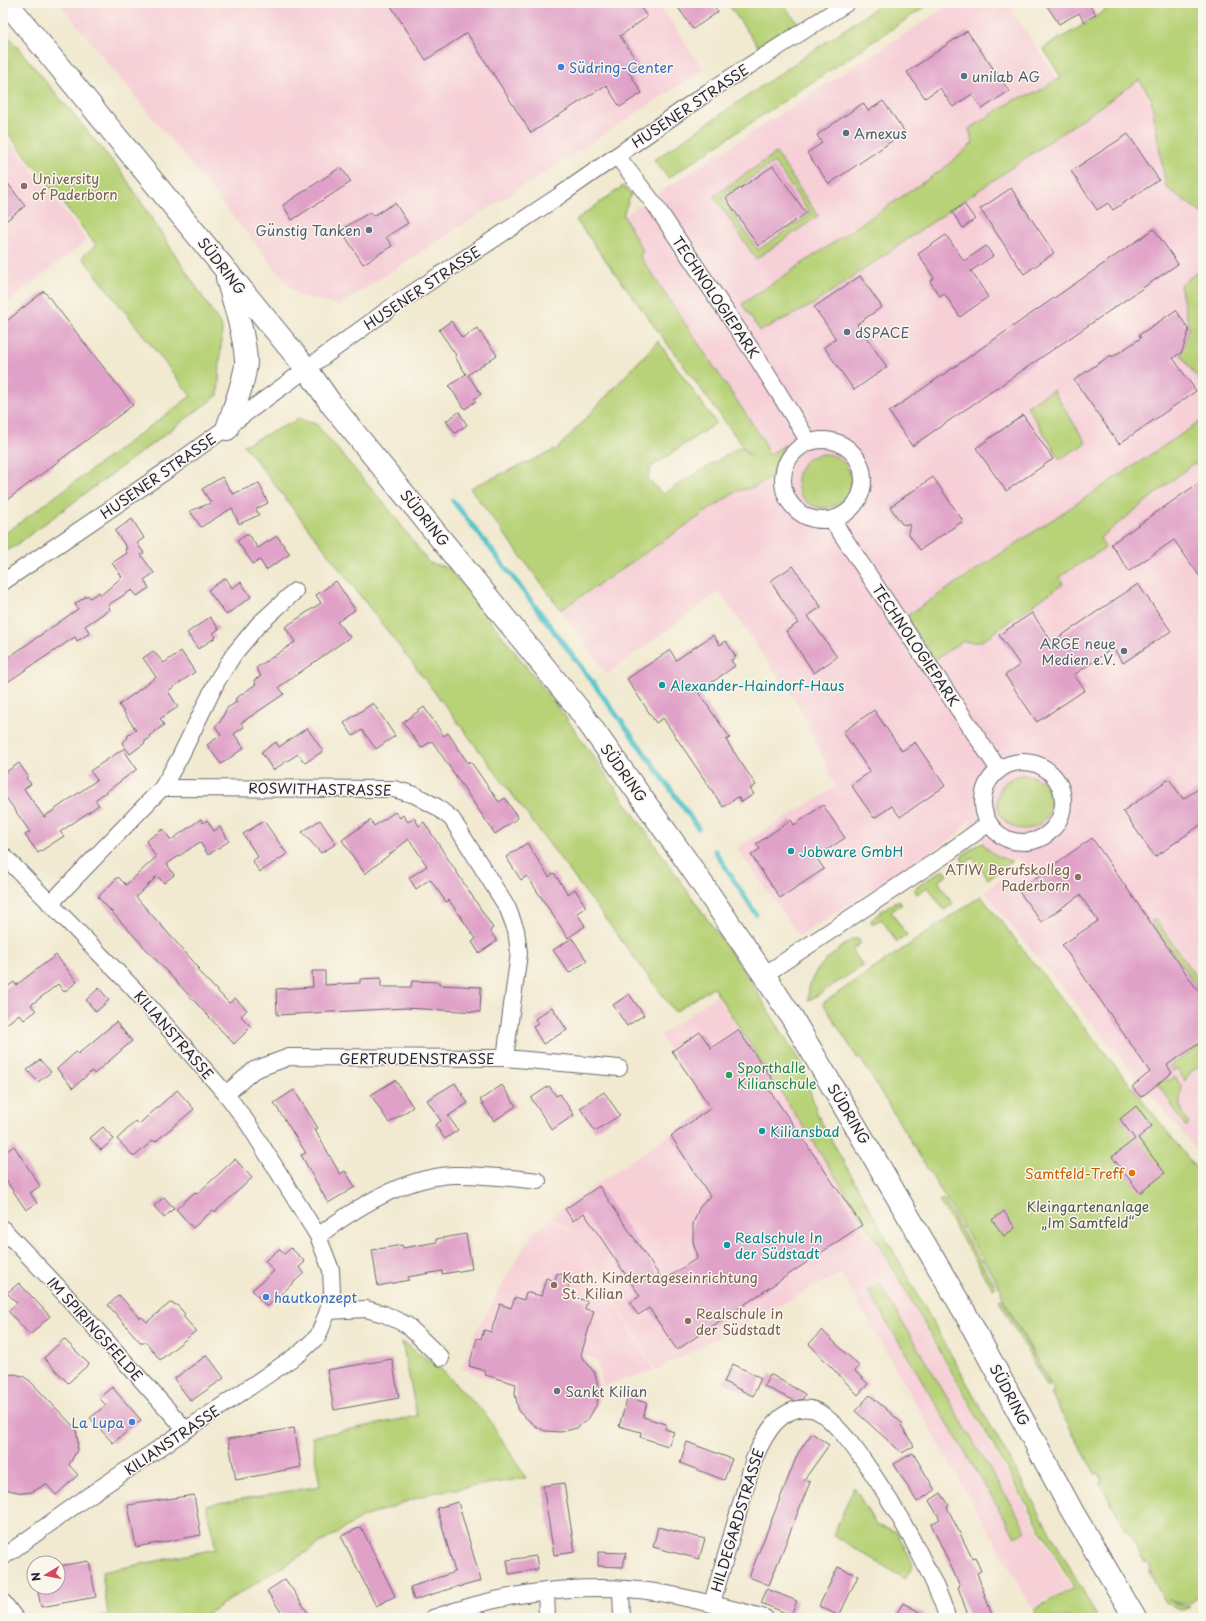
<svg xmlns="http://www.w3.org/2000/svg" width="1206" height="1621" font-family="'Playpen Sans',sans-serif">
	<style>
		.built { fill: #f6cfd7; fill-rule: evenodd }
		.green { fill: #b7d277; stroke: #6c7a59; fill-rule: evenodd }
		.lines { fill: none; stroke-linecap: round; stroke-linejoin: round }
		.stream { stroke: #56c4cb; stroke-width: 5 }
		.building { fill: #e0a1c8 }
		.street-casing { stroke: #6a686f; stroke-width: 18 }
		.secondary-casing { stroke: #6a686f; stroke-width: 24 }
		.street { stroke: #fff; stroke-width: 16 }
		.secondary { stroke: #fff; stroke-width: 22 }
		.shop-dot { fill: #3f7fe0; stroke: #fbf7ec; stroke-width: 1.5 }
		.service-dot { fill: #5c6f8a; stroke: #fbf7ec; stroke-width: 1.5 }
		.education-dot { fill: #8d6e63; stroke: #fbf7ec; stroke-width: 1.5 }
		.culture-dot { fill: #0f9aa8; stroke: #fbf7ec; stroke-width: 1.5 }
		.leisure-dot { fill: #2e9e5b; stroke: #fbf7ec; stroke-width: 1.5 }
		.food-dot { fill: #e8710a; stroke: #fbf7ec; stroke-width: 1.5 }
		.worship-dot { fill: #6b7280; stroke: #fbf7ec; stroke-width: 1.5 }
		.labels { text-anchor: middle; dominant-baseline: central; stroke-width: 3; stroke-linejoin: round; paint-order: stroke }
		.shop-label { font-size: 14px; fill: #366cbe; stroke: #fbf7ec; text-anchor: start }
		.service-label { font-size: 14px; fill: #4e5e75; stroke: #fbf7ec; text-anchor: start }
		.street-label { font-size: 14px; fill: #22223b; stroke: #fbf7ec }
		.education-label { font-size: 14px; fill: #785e54; stroke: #fbf7ec; text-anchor: start }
		.culture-label { font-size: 14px; fill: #0d838f; stroke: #fbf7ec; text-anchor: start }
		.leisure-label { font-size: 14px; fill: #27864d; stroke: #fbf7ec; text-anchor: start }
		.food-label { font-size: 14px; fill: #c56008; stroke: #fbf7ec; text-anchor: end }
		.park-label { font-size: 14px; fill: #4f574d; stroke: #fbf7ec }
		.worship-label { font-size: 14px; fill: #5b616d; stroke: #fbf7ec; text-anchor: start }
	</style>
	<rect width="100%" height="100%" fill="#fbf7ec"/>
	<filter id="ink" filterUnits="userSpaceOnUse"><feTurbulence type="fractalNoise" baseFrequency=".025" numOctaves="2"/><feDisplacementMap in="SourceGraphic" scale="8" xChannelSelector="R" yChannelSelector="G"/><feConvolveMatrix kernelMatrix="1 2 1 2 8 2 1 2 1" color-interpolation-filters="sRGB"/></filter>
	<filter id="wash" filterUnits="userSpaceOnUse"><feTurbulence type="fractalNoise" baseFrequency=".012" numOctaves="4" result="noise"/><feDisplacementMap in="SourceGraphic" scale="16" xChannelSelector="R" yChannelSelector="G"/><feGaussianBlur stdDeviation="0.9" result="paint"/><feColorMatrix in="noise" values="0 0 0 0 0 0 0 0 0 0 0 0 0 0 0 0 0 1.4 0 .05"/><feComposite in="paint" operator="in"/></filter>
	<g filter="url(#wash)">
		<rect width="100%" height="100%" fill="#f1e9d0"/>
		<g class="built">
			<polygon points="59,3 659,3 703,70 339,305 297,295"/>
			<path d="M952,3H1007L1057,78L1037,92L1014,100L969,130L973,142L943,169L742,304L760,331L812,305L1139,79L1151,98L1166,187L1203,214V268L1180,285L1189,328L1181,355L1203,386V420L905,617L961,641L980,642L1063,584L1059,577L1105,548L1100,538L1194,463L1203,471V1158L984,892L1024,861L998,856L989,850L968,819L959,834L799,936L737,848L836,787L801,709L719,592L607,674L562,611L737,491L754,487L775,464L763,439L617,220ZM826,453L842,460L851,475L849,492L844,499L838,504ZM1018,775H1026L1034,777L1042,781L1047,788L1021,830L1005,823Z"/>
			<polygon points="3,133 87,240 3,306"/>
			<polygon points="716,996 775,1083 881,1249 1071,1588 1032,1607 841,1273 656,1370 575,1233 552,1217 562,1208 709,1108 660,1036"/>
			<polygon points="551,1219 574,1233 654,1370 603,1386 597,1360 567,1350 515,1375 512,1388 462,1369 474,1335 531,1235"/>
		</g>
		<g class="green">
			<polygon points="727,3 782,3 798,23 760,49"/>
			<polygon points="883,3 931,3 668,178 654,160"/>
			<polygon points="1115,3 1203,3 1203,214 1166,187 1151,98 1139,80 812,305 760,331 742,304 943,169 973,143 969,129 1014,100 1037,92 1061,77 1043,48 1087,23"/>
			<polygon points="3,30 123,174 222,327 218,395 12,548 3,552 3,535 191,396 82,257 96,245 3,127"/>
			<path d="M776,153L818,216L756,259L714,196ZM774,162L810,214L758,250L722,198Z"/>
			<polygon points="623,186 631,194 623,215 643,251 640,256 763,440 769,455 785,445 775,464 774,473 771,477 754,487 737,491 561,610 470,488 557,449 658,341 716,423 651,467 648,479 663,494 741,446 751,457 576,220"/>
			<polygon points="1203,268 1203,386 1181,355 1189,328 1180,285"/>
			<polygon points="1053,390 1086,443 1060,459 1027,406"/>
			<polygon points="299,419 316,424 392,513 429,563 449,568 564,715 747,976 802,1065 818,1116 1098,1618 1038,1618 1034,1609 1074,1588 882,1249 713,987 675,1012 460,725 244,445"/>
			<polygon points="1203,420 1203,471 1194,463 1100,538 1105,548 1059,577 1063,584 980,642 961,642 935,660 905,617"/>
			<circle cx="824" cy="481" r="27"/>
			<circle cx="1024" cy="802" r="27"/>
			<path d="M982,842C990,853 999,858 1012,861L988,879L973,858L964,864L961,856Z"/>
			<polygon points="944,869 948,875 938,881 953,904 944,910 928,887 917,894 914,889"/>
			<polygon points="981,896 1203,1177 1203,1593 1189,1604 1173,1601 1168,1598 1173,1602 1190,1607 1182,1610 1166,1603 1149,1571 1150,1571 1153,1574 1147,1562 1145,1563 1100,1483 1103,1481 1098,1472 1096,1475 1051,1394 1054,1391 1000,1293 1002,1291 860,1058 858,1059 823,1003"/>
			<polygon points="899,900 902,904 891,912 907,935 897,942 881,919 872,925 871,920 884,909"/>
			<polygon points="1156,920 1203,987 1203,996 1151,921"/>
			<path d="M852,939H858L861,943L852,950L863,966L808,1001C807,970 830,957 852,939Z"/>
			<polygon points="1200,1045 1203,1049 1203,1063 1193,1070 1185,1081 1177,1069 1173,1071 1170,1066"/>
			<path d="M1161,1071L1168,1081L1175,1077L1182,1087C1178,1100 1181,1113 1189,1124L1186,1127L1153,1076Z"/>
			<polygon points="943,1199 996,1287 993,1289 939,1201"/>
			<polygon points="879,1283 1026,1530 1015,1536 868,1290"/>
			<polygon points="1002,1298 1050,1386 1047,1387 999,1300"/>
			<polygon points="402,1342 439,1367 487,1416 526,1478 431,1493 361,1518 200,1618 97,1618 108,1615 102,1572 216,1549 206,1505 320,1486 312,1437 417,1416"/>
			<polygon points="854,1487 876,1525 897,1532 913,1565 905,1579 833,1535"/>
		</g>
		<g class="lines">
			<g class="stream">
				<path d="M453,501C538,608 620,717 698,828"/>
				<polyline points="715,851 756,914"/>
			</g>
		</g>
		<g id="blocks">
			<g class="building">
				<polygon points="389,3 638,3 647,17 620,36 639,64 628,71 642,93 620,107 606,85 531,133 467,33 426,60"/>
				<polygon points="675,3 712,3 718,12 693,29"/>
				<polygon points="1045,3 1095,3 1090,6 1096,14 1084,22 1079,13 1059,24"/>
				<polygon points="967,31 1009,91 982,109 972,94 953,107 940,88 925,98 907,72"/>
				<polygon points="883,101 905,132 829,184 807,153 822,143 817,135 863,103 868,111"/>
				<polygon points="1128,134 1159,180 1113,210 1108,203 1097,210 1071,171"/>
				<polygon points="773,166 806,213 758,246 726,198"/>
				<polygon points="341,167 351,182 292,220 283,205"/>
				<polygon points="3,177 25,206 3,223"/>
				<polygon points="1011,188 1054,253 1024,274 980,209"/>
				<polygon points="395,203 408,223 386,237 392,246 363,264 341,230 370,212 373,216"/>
				<polygon points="964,204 975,219 963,228 952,212"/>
				<polygon points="1154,229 1178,264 912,446 889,412"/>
				<polygon points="946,235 964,261 986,246 993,256 971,271 988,297 960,317 944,293 940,296 935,289 930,281 934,278 918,254"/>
				<polygon points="860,276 882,307 857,324 887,367 854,390 824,347 836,339 814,307"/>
				<polygon points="44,291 133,405 3,503 3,324"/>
				<polygon points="1176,310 1189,330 1182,352 1173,358 1196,391 1119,444 1074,380 1111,355 1112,357 1126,348 1141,338 1139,335"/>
				<polygon points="451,321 462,338 477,328 497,355 468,375 481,394 474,399 476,401 465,409 449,386 466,374 455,357 456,355 439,330"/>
				<polygon points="459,412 467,425 455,433 446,421"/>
				<polygon points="1023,415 1053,459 1006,491 976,448"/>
				<polygon points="222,477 233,494 259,483 268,503 256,509 259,515 239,524 232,508 201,527 190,511 211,503 202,489"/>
				<polygon points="933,477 963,521 920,550 908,533 910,525 902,524 890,507"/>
				<polygon points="1203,480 1203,581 1174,540 1129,571 1111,544"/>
				<polygon points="132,519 144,538 137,543 144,553 141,555 154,573 144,580 149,588 137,596 132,590 108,605 110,609 85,626 90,633 77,641 75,637 3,685 3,661 78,609 75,604 88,595 90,598 99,592 101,595 122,577 112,563 127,553 125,549 127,548 115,531"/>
				<polygon points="248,534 258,548 277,536 290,554 266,570 260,560 253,564 237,541"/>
				<polygon points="793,566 821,607 808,616 837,657 814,673 786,631 798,623 770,581"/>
				<polygon points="226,578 232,588 241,582 251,597 226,615 208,590"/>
				<polygon points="336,581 355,610 337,622 350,637 279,687 284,694 241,723 244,727 234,734 244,748 221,764 207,745 221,735 215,726 220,722 227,708 237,702 235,699 256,684 254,680 261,676 256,668 295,642 285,627 321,603 316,595"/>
				<polygon points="1138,584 1171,631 1123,663 1113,648 1074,675 1085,690 1037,722 1005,675 1020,665 999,635 1032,613 1052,642"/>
				<polygon points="210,617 219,629 213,633 216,637 198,649 187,633"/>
				<polygon points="713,635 720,645 726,641 736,657 731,660 735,666 698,692 730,738 726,740 756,785 750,789 754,794 742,802 738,797 723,807 663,718 656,723 627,679 670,650 676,660"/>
				<polygon points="153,651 164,663 181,651 195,672 168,691 178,707 160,719 164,725 149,736 150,738 145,741 145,743 130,754 122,743 128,738 127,736 136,730 119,705 156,677 143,658"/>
				<polygon points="373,703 395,736 376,749 362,730 353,736 344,723"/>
				<polygon points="424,707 444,736 448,733 468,763 470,761 499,802 505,798 518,818 495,834 432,741 421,748 403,722"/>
				<polygon points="874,710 902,751 915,742 945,786 900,817 892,806 874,818 851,785 870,772 843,732"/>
				<polygon points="307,728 323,751 305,763 298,754 273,770 261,752 276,742 279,747"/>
				<polygon points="123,749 137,769 95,800 99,805 60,832 64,836 38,853 25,835 30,832 3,793 3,774 19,763 28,776 26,778 31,784 24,789 44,817 97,780 90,771"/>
				<polygon points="1169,779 1183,799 1203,786 1203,823 1155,857 1123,811"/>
				<polygon points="823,805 845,838 816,857 824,869 780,898 751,855 760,849 756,844 791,820 794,825"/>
				<polygon points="395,812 400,818 403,815 408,822 414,818 419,826 424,822 493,928 490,931 497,941 479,953 472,942 476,939 449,900 446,902 430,879 416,889 409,878 427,866 409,839 365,874 342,840 371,820 374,826"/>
				<polygon points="201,819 203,823 207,820 214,831 220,827 229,841 208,855 200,842 167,864 174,875 164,883 157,876 136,897 199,968 197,970 229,1003 235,998 247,1010 241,1016 251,1027 234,1044 98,897 118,877 126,885 156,857 146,841 163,829 171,840"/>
				<polygon points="320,820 336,844 321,853 302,832"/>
				<polygon points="264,821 287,854 260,872 252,861 258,857 243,834"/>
				<polygon points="1092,838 1203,998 1203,1041 1167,1065 1172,1073 1141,1097 1132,1087 1150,1072 1062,945 1098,921 1080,895 1041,922 1018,890"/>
				<polygon points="527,843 549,877 554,873 568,894 575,889 586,907 577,913 585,926 568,938 527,876 521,880 506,857"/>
				<polygon points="572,938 587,961 569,973 553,950"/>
				<polygon points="56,955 77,982 64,992 58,984 31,1005 36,1011 24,1020 19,1014 3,1027 3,990 14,982 16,985"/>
				<polygon points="312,971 325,971 325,985 360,983 360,979 381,978 381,987 411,987 412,981 439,982 439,985 481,987 480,1012 404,1008 277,1015 276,989 313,987"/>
				<polygon points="99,988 109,1000 96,1012 86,1000"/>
				<polygon points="629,994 644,1015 627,1026 613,1005"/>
				<polygon points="552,1007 567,1030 543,1044 533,1027 538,1024 535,1019"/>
				<polygon points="116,1022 132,1041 94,1074 92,1071 73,1088 57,1069 76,1052 78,1054"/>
				<polygon points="738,1030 775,1083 768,1088 862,1225 677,1350 649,1308 638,1315 630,1303 640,1296 584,1213 573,1221 565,1209 599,1186 663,1281 697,1258 693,1241 693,1224 699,1208 710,1196 671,1136 711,1108 672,1051 700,1032 711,1048"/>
				<polygon points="40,1060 51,1072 38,1082 27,1070"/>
				<polygon points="395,1080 413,1107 389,1123 371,1095"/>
				<polygon points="455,1083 468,1103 448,1116 458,1130 445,1139 435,1125 441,1121 427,1100"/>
				<polygon points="502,1085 516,1106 494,1121 480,1100"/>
				<polygon points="549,1086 556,1096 560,1094 574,1115 552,1130 531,1098"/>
				<polygon points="177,1090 194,1109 155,1142 153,1140 134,1157 117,1139 136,1121 139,1124"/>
				<polygon points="294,1090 318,1128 315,1130 340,1174 345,1171 355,1187 328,1203 301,1155 306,1153 274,1103"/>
				<polygon points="604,1092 620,1115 595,1131 580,1108"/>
				<polygon points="1136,1106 1152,1126 1138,1138 1165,1173 1140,1193 1112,1157 1135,1139 1120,1119"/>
				<polygon points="103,1127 114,1139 101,1150 90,1138"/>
				<polygon points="14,1146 40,1186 30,1193 37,1203 26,1210 3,1176 3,1154"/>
				<polygon points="235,1159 252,1178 215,1212 213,1210 193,1228 176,1209 195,1192 197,1194"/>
				<polygon points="164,1197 174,1208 164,1218 154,1206"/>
				<polygon points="1004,1211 1015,1228 1004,1236 992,1220"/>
				<polygon points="466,1234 472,1269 442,1274 442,1271 408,1277 409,1280 378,1286 372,1250 402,1245 403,1248 437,1242 436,1239"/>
				<polygon points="291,1248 305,1262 299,1267 304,1273 267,1307 252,1290 274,1271 265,1261 279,1249 284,1254"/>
				<polygon points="557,1273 571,1277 566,1295 587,1301 585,1309 594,1311 581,1355 594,1372 599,1388 597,1404 589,1418 577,1428 561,1432 545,1431 537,1427 519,1412 515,1394 516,1384 485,1375 486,1371 469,1366 477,1338 481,1339 484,1330 491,1332 500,1304 511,1308 515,1297 524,1300 526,1292 541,1296 546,1278 555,1281"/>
				<polygon points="19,1283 50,1316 30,1335 8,1311 17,1303 7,1293"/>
				<polygon points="119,1295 140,1318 142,1317 147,1322 170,1303 177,1305 185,1314 183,1316 196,1331 160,1360 146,1342 140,1342 108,1305"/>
				<polygon points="822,1330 859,1366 855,1371 868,1384 858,1395 809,1344"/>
				<polygon points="64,1339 89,1364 68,1383 44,1358"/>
				<polygon points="207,1355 224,1378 191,1401 174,1379"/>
				<polygon points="392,1359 399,1398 334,1410 327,1370"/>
				<polygon points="733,1364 761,1378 753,1396 724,1382"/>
				<polygon points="14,1374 23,1376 30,1381 76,1429 78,1442 77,1450 69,1465 78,1475 56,1495 46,1484 32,1492 23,1493 3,1489 3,1376"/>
				<polygon points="770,1374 805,1394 803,1399 794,1401 764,1386"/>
				<polygon points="112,1387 141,1420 113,1443 90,1418 106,1405 99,1398"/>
				<polygon points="870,1395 903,1424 901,1426 914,1446 902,1453 855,1411"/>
				<polygon points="628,1397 647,1403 643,1417 666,1424 665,1429 674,1432 668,1446 640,1437 641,1432 619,1426"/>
				<polygon points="294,1428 301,1467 236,1480 228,1439"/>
				<polygon points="812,1433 829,1445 804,1480 810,1482 769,1585 749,1577 798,1453"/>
				<polygon points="687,1442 732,1459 724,1480 680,1463"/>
				<polygon points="913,1453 935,1490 917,1502 894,1464"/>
				<polygon points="564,1483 575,1552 554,1555 543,1486"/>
				<polygon points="941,1493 949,1505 947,1507 972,1558 975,1557 981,1571 977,1573 993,1618 969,1618 958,1587 960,1586 931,1524 940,1519 929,1501"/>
				<polygon points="194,1495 201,1535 136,1547 128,1505"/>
				<polygon points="458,1502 481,1581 460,1587 459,1586 414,1600 410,1587 455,1572 437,1508"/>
				<polygon points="361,1527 395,1596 376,1606 341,1536"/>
				<polygon points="658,1527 705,1539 699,1559 653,1547"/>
				<polygon points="598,1552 626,1553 623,1567 598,1566"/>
				<polygon points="536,1556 538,1569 509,1574 507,1560"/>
				<polygon points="89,1561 96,1597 41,1607 37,1587 58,1587 58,1566"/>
				<polygon points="838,1567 858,1576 839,1616 819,1606"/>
				<polygon points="285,1579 295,1593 311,1618 285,1618 267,1591"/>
				<polygon points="767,1589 797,1601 791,1615 761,1603"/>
				<polygon points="903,1603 930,1618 894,1618"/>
			</g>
		</g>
	</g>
	<g filter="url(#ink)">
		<use href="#blocks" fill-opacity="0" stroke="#6a686f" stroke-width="1"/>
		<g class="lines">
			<g class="street-casing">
				<g id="street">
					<polyline points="617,156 655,205 759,361 809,442"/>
					<circle cx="823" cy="480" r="40"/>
					<polyline points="832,520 999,770"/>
					<polyline points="3,582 172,467 393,306 559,196 708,92 847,3"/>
					<circle cx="1023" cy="802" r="40"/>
					<polyline points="162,788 394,789 415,795 437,807 452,819 508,909 516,930 519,953 505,1058"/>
					<polyline points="3,855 133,988 226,1094 249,1125 318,1236 331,1270 332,1292 328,1311 318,1336 300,1353 84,1499 3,1557"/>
					<polyline points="50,904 162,788 179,759 217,681 234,654 258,625 295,591"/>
					<polyline points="764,975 945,855 989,823"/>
					<polyline points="226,1094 254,1070 289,1057 505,1058 619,1068"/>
					<polyline points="3,1229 61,1290 186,1430"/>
					<path d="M318,1236C355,1208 404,1177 453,1175C481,1174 510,1178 538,1181"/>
					<polyline points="328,1311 366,1309 384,1314 407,1325 441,1358"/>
					<polyline points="621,1590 622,1618"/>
					<polyline points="546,1591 547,1618"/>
					<polyline points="3,1602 15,1618"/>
					<path d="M712,1603L754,1459C764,1436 780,1404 811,1409C849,1416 939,1579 947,1618"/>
					<path d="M433,1618C503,1593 581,1581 655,1592C692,1598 729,1608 765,1618"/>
				</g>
			</g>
			<g class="secondary-casing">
				<g id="secondary">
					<polyline points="7,3 306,368 332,405 577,707 686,860 764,975 791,1016 964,1311 1072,1511 1135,1618"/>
					<path d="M227,429C232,413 247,375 246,360C244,332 234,304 227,278"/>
				</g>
			</g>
			<use href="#street" class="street"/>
			<use href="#secondary" class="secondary"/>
		</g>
	</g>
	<g class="shop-dot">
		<circle cx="561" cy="67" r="4"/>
		<circle cx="266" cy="1297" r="4"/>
		<circle cx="132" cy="1422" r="4"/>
	</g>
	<g class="service-dot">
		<circle cx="964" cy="76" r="4"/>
		<circle cx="846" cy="133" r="4"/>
		<circle cx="369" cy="230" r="4"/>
		<circle cx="847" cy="332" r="4"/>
		<circle cx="1124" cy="651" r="4"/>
	</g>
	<g class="education-dot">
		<circle cx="24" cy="186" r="4"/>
		<circle cx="1078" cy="877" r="4"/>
		<circle cx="554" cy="1285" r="4"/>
		<circle cx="688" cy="1321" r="4"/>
	</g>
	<g class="culture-dot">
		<circle cx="662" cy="685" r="4"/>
		<circle cx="791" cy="851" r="4"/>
		<circle cx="762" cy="1131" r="4"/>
		<circle cx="727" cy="1245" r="4"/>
	</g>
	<circle class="leisure-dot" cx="729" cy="1075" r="4"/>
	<circle class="food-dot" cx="1132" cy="1173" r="4"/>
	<circle class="worship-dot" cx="557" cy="1391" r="4"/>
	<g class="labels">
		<g class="shop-label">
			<text x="569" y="67">Südring-Center</text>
			<text x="274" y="1297">hautkonzept</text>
			<text x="124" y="1422" text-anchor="end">La Lupa</text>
		</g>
		<g class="service-label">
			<text x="972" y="76">unilab AG</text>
			<text x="854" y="133">Amexus</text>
			<text x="361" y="230" text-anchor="end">Günstig Tanken</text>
			<text x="855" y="332">dSPACE</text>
			<text x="1116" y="643" text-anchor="end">ARGE neue<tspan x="1116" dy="16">Medien e.V.</tspan></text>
		</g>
		<g class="street-label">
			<text transform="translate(690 106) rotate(-34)">HUSENER STRASSE</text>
			<text transform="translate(222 266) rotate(52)">SÜDRING</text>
			<text transform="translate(422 288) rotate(-34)">HUSENER STRASSE</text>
			<text transform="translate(716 297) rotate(56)">TECHNOLOGIEPARK</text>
			<text transform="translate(158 476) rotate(-35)">HUSENER STRASSE</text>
			<text transform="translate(425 518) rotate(51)">SÜDRING</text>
			<text transform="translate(916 645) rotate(56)">TECHNOLOGIEPARK</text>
			<text transform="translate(624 773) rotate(54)">SÜDRING</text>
			<text transform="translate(320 789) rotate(1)">ROSWITHASTRASSE</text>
			<text transform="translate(174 1035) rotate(49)">KILIANSTRASSE</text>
			<text x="417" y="1058">GERTRUDENSTRASSE</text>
			<text transform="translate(849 1114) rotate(59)">SÜDRING</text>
			<text transform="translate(95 1329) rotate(48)">IM SPIRINGSFELDE</text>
			<text transform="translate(1010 1395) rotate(62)">SÜDRING</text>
			<text transform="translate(172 1440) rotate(-34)">KILIANSTRASSE</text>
			<text transform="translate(737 1520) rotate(-73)">HILDEGARDSTRASSE</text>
		</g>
		<g class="education-label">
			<text x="32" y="178">University<tspan x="32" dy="16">of Paderborn</tspan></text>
			<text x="1070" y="869" text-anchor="end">ATIW Berufskolleg<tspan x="1070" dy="16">Paderborn</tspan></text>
			<text x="562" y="1277">Kath. Kindertageseinrichtung<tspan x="562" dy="16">St. Kilian</tspan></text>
			<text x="696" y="1313">Realschule in<tspan x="696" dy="16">der Südstadt</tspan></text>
		</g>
		<g class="culture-label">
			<text x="670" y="685">Alexander-Haindorf-Haus</text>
			<text x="799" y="851">Jobware GmbH</text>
			<text x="770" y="1131">Kiliansbad</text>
			<text x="735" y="1237">Realschule In<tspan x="735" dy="16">der Südstadt</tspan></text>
		</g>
		<g class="leisure-label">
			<text x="737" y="1067">Sporthalle<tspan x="737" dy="16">Kilianschule</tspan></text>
		</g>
		<g class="food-label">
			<text x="1124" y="1173">Samtfeld-Treff</text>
		</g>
		<g class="park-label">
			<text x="1088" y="1206">Kleingartenanlage<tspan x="1088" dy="16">„Im Samtfeld“</tspan></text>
		</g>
		<g class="worship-label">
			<text x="565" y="1391">Sankt Kilian</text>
		</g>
	</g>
	<rect width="1206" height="1621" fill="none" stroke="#fbf7ec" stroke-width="16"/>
	<g transform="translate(46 1575) rotate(260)"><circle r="19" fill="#fbf7ec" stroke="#a4a2a5"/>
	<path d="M0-3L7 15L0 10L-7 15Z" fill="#d1495b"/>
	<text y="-6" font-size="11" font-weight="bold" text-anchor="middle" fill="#22223b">N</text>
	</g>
</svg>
